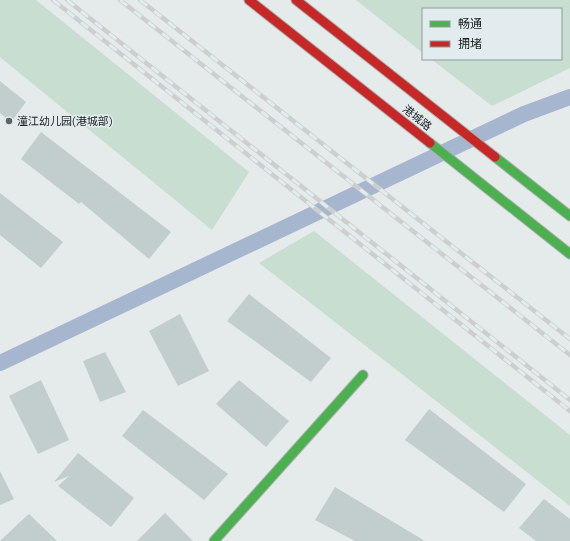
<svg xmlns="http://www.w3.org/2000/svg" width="570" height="541" font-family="'Work Sans','Noto Sans SC',sans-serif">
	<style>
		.green { fill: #c7ded1 }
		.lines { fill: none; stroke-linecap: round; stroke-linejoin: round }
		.canal { stroke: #a6b6ce; stroke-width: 16 }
		.building { fill: #c2cecd }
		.fast-casing { stroke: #acb0b0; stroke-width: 11 }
		.jam-casing { stroke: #acb0b0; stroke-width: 11 }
		.fast { stroke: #4caf50; stroke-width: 9 }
		.jam { stroke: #c62828; stroke-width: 9 }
		.rail-casing { stroke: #cdcfcf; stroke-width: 4.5 }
		.rail { stroke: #e2ecee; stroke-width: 3; stroke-dasharray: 9; stroke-linecap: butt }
		.poi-dot { fill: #616566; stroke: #e2ecee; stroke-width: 1.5 }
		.labels { text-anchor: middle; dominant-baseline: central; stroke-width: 3; stroke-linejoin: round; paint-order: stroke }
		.street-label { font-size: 11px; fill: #1a1e1e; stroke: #e2ecee }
		.poi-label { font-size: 11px; fill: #1a1e1e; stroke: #e2ecee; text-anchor: start }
	</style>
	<rect width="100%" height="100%" fill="#e5eaeb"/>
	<g class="green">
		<polygon points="0,0 36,0 249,172 212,230 0,57"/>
		<polygon points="356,0 570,0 570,68 492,106 431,59 561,59 561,9 423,9 423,53"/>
		<polygon points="314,231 570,435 570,506 398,371 259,263"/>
	</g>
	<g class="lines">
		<polyline class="canal" points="0,363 524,114 570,97"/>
	</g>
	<g class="building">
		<polygon points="0,81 26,102 11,122 0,113"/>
		<polygon points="41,132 171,232 149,259 81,202 79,204 21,159"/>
		<polygon points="0,193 63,242 41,268 0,235"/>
		<polygon points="249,294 331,358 311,382 227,321"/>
		<polygon points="180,314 209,371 178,386 149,331"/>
		<polygon points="105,352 126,392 100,402 83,361"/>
		<polygon points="41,380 69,440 38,454 9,396"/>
		<polygon points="239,380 289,421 266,447 216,404"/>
		<polygon points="429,409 526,484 504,512 405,440"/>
		<polygon points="143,410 228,474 204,500 122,436"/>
		<polygon points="78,453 134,498 111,527 58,486 69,476 54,482"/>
		<polygon points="0,471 14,499 0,505"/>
		<polygon points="335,487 425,541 355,541 315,520"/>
		<polygon points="544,499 570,519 570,541 536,541 519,528"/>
		<polygon points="165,513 193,541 137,541"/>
		<polygon points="29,514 57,541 0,541 19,523"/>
	</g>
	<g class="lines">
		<g class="fast-casing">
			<g id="fast">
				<polyline points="430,143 570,254"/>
				<polyline points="495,157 570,216"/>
				<polyline points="214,541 363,375"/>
			</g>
		</g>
		<g class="jam-casing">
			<g id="jam">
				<polyline points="249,0 430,143"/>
				<polyline points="296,0 495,157"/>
			</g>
		</g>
		<use href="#fast" class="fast"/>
		<use href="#jam" class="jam"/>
		<g class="rail-casing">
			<g id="rail">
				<polyline points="53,0 570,411"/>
				<polyline points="67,0 570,400"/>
				<polyline points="120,0 570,355"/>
				<polyline points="140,0 570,339"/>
			</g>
		</g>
		<use href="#rail" class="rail"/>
	</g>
	<circle class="poi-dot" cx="9" cy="121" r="4"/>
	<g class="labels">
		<g class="street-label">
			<text transform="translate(417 118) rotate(38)">港城路</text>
		</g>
		<g class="poi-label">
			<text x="17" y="121">潼江幼儿园(港城部)</text>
		</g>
	</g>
	<rect x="422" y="8" width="140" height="52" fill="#e2ecee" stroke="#929a9b"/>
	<rect x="430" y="21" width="20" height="6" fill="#4caf50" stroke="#929a9b"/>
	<text x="458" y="28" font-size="12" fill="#1a1e1e">畅通</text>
	<rect x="430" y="41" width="20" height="6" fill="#c62828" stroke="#929a9b"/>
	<text x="458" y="48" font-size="12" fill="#1a1e1e">拥堵</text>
</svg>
